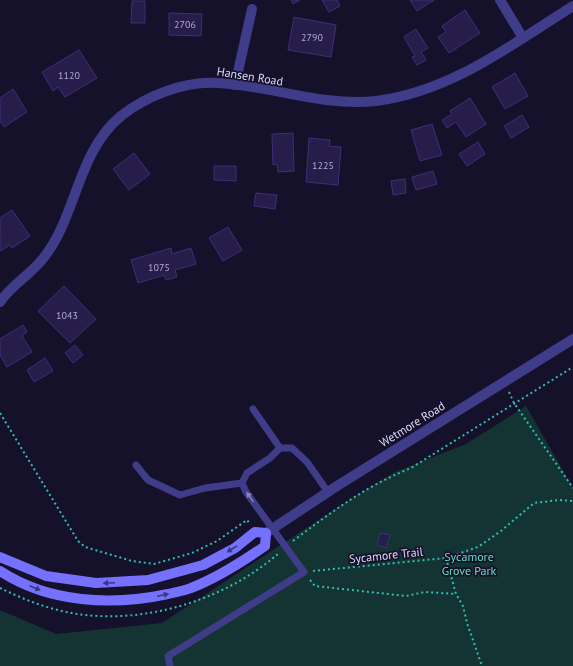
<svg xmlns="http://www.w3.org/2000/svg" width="573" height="666" font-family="'PT Sans',sans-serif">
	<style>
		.green { fill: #143433 }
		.building { fill: #261d4b; stroke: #3d2f77 }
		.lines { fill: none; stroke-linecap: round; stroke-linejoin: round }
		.path { stroke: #31bcb4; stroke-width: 2; stroke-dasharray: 2 3; stroke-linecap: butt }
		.service { stroke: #3f3c89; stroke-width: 7 }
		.minor { stroke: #3f3c89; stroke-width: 10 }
		.tertiary { stroke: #3f3c89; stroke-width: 10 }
		.secondary { stroke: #7571fe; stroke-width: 10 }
		.oneway { fill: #8783be }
		.oneway2 { fill: #3b377f }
		.labels { text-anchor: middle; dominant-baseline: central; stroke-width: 3.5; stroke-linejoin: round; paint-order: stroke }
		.number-label { font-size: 10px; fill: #b0abd2 }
		.street-label { font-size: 12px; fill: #dedaff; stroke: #15112a }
		.park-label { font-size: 12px; fill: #64e0c1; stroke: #15112a }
	</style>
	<rect width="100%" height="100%" fill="#15112a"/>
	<polygon class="green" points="526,406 573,488 573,666 0,666 0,610 56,634 162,623 346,502 395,472 466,444"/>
	<g class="building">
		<polygon points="291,0 300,0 293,4"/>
		<polygon points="322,0 337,0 340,6 329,12"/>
		<polygon points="410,0 434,0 417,11"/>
		<polygon points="132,1 145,1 145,23 131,23"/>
		<polygon points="465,10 480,33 449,53 438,37 446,32 442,26"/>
		<polygon points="169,13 202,14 201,36 169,35"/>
		<polygon points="294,17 336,25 331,57 288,50"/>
		<polygon points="416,29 428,48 421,52 426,60 417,65 412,57 415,56 404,37"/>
		<polygon points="79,50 97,78 65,97 58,87 53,91 42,72"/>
		<polygon points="515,73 528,96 505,109 492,87"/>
		<polygon points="13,89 27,112 4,127 0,122 0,98"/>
		<polygon points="470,98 486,124 466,137 456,122 447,128 442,120 452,114 450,111"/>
		<polygon points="522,115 529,127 511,138 504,126"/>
		<polygon points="432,124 442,155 420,161 411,130"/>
		<polygon points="293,133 294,171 278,172 277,164 273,165 272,134"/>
		<polygon points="309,138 330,140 329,146 341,147 338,185 306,182"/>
		<polygon points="478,142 485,154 467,166 459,154"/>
		<polygon points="134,153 150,174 129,190 113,169"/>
		<polygon points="214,166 236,166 236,181 214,180"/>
		<polygon points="433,171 437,184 416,190 412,177"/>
		<polygon points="405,179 406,193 393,195 391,181"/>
		<polygon points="256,193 277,195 275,209 254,206"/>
		<polygon points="12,210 30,236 12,248 10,245 0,251 0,240 2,238 0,236 0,218"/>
		<polygon points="228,227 242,250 223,261 209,238"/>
		<polygon points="171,248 172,254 191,248 196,264 175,270 177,277 166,280 164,275 138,283 131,260"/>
		<polygon points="64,286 96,319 70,343 38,311"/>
		<polygon points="23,325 27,332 22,336 32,352 7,367 0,355 0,339"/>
		<polygon points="75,345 83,355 73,363 65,353"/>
		<polygon points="45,358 53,371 34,382 27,370"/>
		<polygon points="380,533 390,535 386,548 377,545"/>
	</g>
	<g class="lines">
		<g class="path">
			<polyline points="509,392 514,403 573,488"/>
			<polyline points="0,413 78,541 85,547 132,561 154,564 192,553 217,541 247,520 250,524"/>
			<path d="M293,541C333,511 364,487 411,468L573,367"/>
			<polyline points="446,558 456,594 463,606 467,623 482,666"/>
			<polyline points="313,571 446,558 478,547 501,531 534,503 559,500 573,501"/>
			<polyline points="310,580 315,586 406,596 425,592 456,594"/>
			<path d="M0,588C17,596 35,604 54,609C129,630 221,604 279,553"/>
		</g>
		<g class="service">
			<polyline points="253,409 280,448"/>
			<polyline points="136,465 148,480 180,495 205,488 242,483"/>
			<polyline points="170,666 168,656 304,572 246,492 242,483 247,473 270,458 280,448 292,448 307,462 328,492"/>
		</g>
		<g class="minor">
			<polyline points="500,0 523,38"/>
			<polyline points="235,85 252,9"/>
		</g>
		<g class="tertiary">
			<path d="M0,302C12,284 32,274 45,256C77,214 78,151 121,116C146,96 184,81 217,83C270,85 321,107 376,101C450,92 511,45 573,6"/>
			<polyline points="266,533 337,486 573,339"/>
		</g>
		<path class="secondary" d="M0,557L46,576L96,583L148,580L203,565L235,548L255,532L266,533L265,546C242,562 217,578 191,588C184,591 175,592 168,594C112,606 49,603 0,571"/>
	</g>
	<defs><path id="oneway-solid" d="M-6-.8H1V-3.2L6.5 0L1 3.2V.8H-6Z"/></defs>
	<use class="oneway" href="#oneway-solid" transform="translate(250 497) rotate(-125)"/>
	<g class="oneway2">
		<use href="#oneway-solid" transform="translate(232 549) rotate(148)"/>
		<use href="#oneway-solid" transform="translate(109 583) rotate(177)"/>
		<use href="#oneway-solid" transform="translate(35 588) rotate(23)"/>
		<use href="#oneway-solid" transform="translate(163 595) rotate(-12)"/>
	</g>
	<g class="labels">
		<g class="number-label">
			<text x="185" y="24">2706</text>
			<text x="312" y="37">2790</text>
			<text x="69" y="75">1120</text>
			<text x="323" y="165">1225</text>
			<text x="159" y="267">1075</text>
			<text x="67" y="315">1043</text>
		</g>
		<g class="street-label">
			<text transform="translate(250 76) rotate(9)">Hansen Road</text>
			<text transform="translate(412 424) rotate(-32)">Wetmore Road</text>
			<text transform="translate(386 555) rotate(-6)">Sycamore Trail</text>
		</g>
		<g class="park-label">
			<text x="469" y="556">Sycamore<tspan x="469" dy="14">Grove Park</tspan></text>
		</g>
	</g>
</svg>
